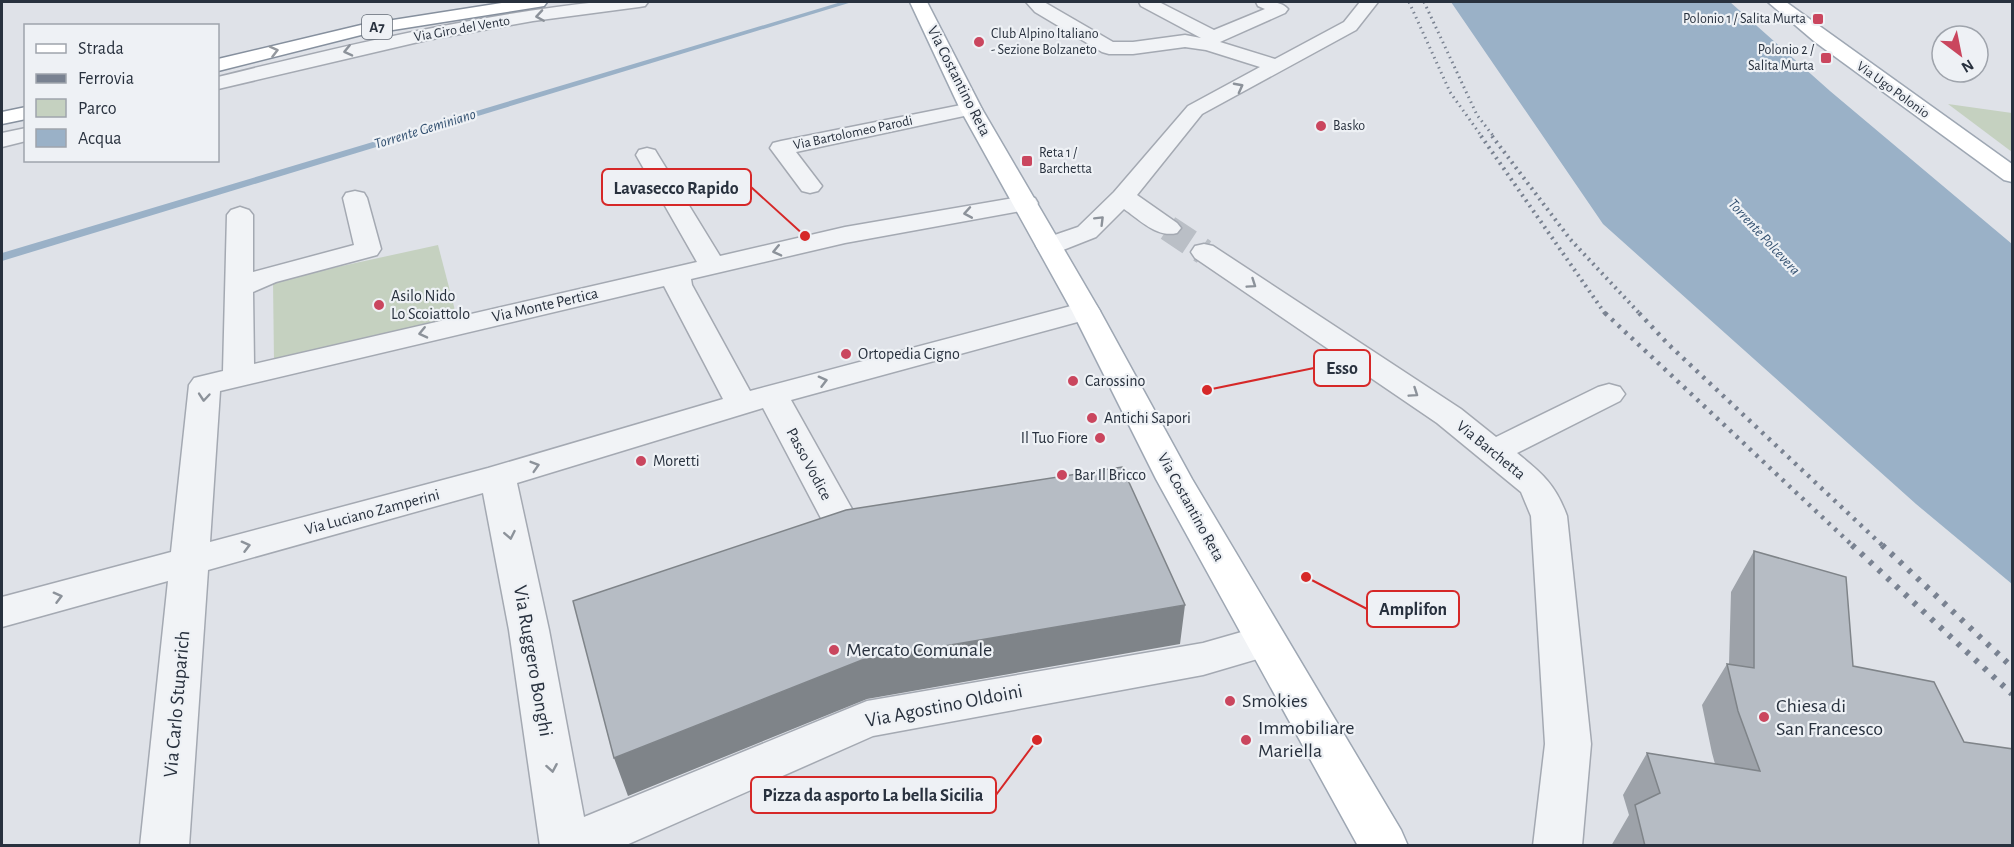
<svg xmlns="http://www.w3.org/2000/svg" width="2014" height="847" font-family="'Alegreya Sans',sans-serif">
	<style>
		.green { fill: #c5d1c0 }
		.water { fill: #9ab1c7 }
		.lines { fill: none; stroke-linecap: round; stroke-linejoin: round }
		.stream { fill: #9ab1c7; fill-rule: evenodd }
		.minor-tunnel { stroke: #babfc6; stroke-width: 26; stroke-dasharray: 26 13; stroke-linecap: butt }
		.minor-casing { stroke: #a4a9b2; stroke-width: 3 }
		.major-casing { stroke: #9ea7b3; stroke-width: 3 }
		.highway-casing { stroke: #86909e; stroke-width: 3 }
		.minor { fill: #f1f3f6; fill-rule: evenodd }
		.major { fill: #fff; fill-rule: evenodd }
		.highway { fill: #fff; fill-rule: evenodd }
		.rail-far3 { stroke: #798291; stroke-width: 3; stroke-dasharray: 1.5 4; stroke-linecap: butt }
		.rail-far2 { stroke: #798291; stroke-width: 4; stroke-dasharray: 2 4.5; stroke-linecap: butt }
		.rail-far1 { stroke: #798291; stroke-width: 4.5; stroke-dasharray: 3 6; stroke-linecap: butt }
		.rail { stroke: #798291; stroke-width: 6; stroke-dasharray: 4 8; stroke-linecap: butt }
		.wall { fill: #9da2a9 }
		.shaded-wall { fill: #7f8489 }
		.building { fill: #b6bcc4; stroke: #7f8489; stroke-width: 1.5 }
		.oneway { stroke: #8c929a }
		.oneway2 { stroke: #94989e }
		.poi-dot { fill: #ca465e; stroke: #eef1f5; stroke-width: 2 }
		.labels { text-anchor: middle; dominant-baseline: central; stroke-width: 4.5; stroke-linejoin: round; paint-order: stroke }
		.far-poi-label { font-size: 14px; fill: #28313e; stroke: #eef1f5; text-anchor: start }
		.far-street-label { font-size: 14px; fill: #28313e; stroke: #eef1f5 }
		.shield { fill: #eef1f5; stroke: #636b75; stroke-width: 1.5 }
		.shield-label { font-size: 15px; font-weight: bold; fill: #28313e }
		.far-water-label { font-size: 15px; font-style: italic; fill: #335171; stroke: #eef1f5 }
		.street-label { font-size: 16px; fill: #28313e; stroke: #eef1f5 }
		.poi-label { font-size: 16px; fill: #28313e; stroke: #eef1f5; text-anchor: start }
		.near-poi-label { font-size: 20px; fill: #28313e; stroke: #eef1f5; text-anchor: start }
		.near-street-label { font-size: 20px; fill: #28313e; stroke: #eef1f5 }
		.leader { fill: none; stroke: #d62828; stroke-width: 2 }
		.callout-dot { fill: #d62828; stroke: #eef1f5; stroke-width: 2 }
		.callout { fill: #eef1f5; stroke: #d62828; stroke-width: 2 }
		.callout-label { font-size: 18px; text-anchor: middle; font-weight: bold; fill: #28313e }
	</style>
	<rect width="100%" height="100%" fill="#dfe2e8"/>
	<g class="green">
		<polygon points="1948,104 2012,113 2012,152"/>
		<polygon points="438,245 457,318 274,362 273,281"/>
	</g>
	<polygon class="water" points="1451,2 1730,2 1830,91 2012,244 2012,584 1916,504 1603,224"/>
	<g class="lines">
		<polygon class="stream" points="841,2 852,2 2,261 2,253"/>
		<polyline class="minor-tunnel" points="1168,228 1204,252"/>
		<g class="minor-casing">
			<g id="minor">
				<path d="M598,2H648L645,6L639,7L533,21L427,40L218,89V77C343,46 469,16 598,2Z"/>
				<path d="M1026,2H1044L1113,42H1133L1185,35L1201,38L1141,6L1139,2H1159L1214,30L1265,9L1258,6L1256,2C1267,2 1280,0 1288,9L1285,13L1220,42L1275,59L1344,22L1360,2H1378L1356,30L1202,114L1137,195L1177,223L1181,228L1177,233C1157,238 1140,220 1124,209L1096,237L1058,252L1049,254L1040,252L1036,246L1040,240L1078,227L1114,192L1188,106L1260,67L1206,50L1185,47L1133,54H1109L1102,52L1035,12Z"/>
				<polygon points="971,103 978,105 982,109 978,113 796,152 822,186 818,191 810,193 802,191 770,148 773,143 781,141"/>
				<polygon points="26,128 26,141 2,147 2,133"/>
				<path d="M647,148L655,150L658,155L720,256L845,227L1026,196L1035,198L1038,203L1035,208L1026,210L845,243L691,279L692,285L750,391L1086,302L1096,305L1100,311L1096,317L791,400L866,534L860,543L847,547L834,543L763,408L517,483L549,630L584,817L867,701L1203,643L1266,625L1281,630L1287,641L1281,652L1203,675L873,736L624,846H540L509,630L483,493L208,570L189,846H140L168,581L2,627V597L171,552L189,385L194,378L223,371L227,215L231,210L240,207L249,210L253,215V272L354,245L343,198L346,193L355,191L364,193L367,198L381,249L377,255L276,282L253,292L254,364L697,262L636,155L639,150ZM664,286L723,399L488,468L210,542L220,391Z"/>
				<path d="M1204,244L1213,246L1461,409L1496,437L1598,387L1609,384L1620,387L1625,394L1620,401L1517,453C1542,473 1556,485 1567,516L1591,744L1582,846H1533L1545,744L1531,516L1521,492L1437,423L1195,258L1191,252L1195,246Z"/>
			</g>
		</g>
		<g class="major-casing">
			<g id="major">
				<polygon points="910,2 927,2 982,109 1100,311 1192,479 1401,830 1408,846 1358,846 1156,479 1072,311 960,109"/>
				<polygon points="1768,2 1786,2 2012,164 2012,182 2004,180 1815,42"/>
			</g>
		</g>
		<g class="highway-casing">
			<g id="highway">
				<polygon points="508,2 547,2 544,6 538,7 361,35 218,71 218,59 361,25"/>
				<polygon points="26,107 26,119 2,124 2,112"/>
			</g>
		</g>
		<use href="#minor" class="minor"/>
		<use href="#major" class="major"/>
		<use href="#highway" class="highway"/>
		<g class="rail-far3">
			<polyline points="1409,2 1450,92 1482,137"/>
			<polyline points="1424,2 1477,115 1494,137"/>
		</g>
		<g class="rail-far2">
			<polyline points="1481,136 1606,315"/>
			<polyline points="1492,136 1570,239 1641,315"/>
		</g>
		<g class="rail-far1">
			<polyline points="1605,313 1853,546"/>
			<polyline points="1639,313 1668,344 1883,546"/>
		</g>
		<g class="rail">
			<polyline points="1852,545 2012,694"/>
			<polyline points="1882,545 2012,667"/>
		</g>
	</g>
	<polygon class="wall" points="1754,551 1853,666 2013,846 1611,846 1629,815 1623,795 1647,753 1715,764 1712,753 1702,705 1727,664 1729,664 1731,592"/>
	<polygon class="shaded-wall" points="1185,605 1180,644 867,699 628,796 614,758 862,660"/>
	<g class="building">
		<polygon points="1122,467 1185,605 862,660 614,758 573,601 846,510"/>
		<polygon points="1754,551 1846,577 1853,666 1934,682 1964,742 2013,749 2013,846 1645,846 1635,805 1660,793 1647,753 1760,771 1738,711 1727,664 1754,668"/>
	</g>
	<defs><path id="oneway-chevron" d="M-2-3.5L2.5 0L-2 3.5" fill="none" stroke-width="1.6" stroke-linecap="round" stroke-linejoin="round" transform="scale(1.5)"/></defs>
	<g class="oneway">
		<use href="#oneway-chevron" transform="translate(540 16) rotate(171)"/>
		<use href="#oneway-chevron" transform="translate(348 51) rotate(167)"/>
		<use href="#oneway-chevron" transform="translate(1239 87) rotate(-28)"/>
		<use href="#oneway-chevron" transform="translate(968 213) rotate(170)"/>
		<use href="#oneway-chevron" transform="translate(1100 220) rotate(-45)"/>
		<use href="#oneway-chevron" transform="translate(777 251) rotate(167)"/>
		<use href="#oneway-chevron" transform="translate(1252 284) rotate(34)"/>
		<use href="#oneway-chevron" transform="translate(423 333) rotate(167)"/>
		<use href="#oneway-chevron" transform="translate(823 381) rotate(-15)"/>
		<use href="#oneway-chevron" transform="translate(1414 393) rotate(34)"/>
		<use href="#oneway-chevron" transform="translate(204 397) rotate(95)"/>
		<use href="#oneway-chevron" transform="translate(535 466) rotate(-17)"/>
		<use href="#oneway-chevron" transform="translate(510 535) rotate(79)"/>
		<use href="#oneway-chevron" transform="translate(246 546) rotate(-15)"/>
		<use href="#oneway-chevron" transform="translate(58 597) rotate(-15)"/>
		<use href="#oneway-chevron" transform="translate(552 768) rotate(80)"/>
	</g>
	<use class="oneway2" href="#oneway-chevron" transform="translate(274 51) rotate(-14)"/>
	<g class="poi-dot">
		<rect x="1812" y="13" width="12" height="12" rx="3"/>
		<circle cx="979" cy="42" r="6"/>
		<rect x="1820" y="52" width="12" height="12" rx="3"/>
		<circle cx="1321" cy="126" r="6"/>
		<rect x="1021" y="155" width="12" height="12" rx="3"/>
		<circle cx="379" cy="305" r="6"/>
		<circle cx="846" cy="354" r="6"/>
		<circle cx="1073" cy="381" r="6"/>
		<circle cx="1092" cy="418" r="6"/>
		<circle cx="1100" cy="438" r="6"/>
		<circle cx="641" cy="461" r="6"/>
		<circle cx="1062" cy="475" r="6"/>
		<circle cx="834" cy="650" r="6"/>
		<circle cx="1230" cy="701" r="6"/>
		<circle cx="1764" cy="717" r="6"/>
		<circle cx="1246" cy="740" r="6"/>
	</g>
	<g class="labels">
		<g class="far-poi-label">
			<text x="1806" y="19" text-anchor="end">Polonio 1 / Salita Murta</text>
			<text x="991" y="34">Club Alpino Italiano<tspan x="991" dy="16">- Sezione Bolzaneto</tspan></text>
			<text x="1814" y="50" text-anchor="end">Polonio 2 /<tspan x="1814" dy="16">Salita Murta</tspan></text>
			<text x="1333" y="126">Basko</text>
			<text x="1039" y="153">Reta 1 /<tspan x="1039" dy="16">Barchetta</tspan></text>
		</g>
		<g class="far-street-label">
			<text transform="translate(462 29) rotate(-10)">Via Giro del Vento</text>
			<text transform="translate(1893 90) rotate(36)">Via Ugo Polonio</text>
			<text transform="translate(853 133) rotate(-12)">Via Bartolomeo Parodi</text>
		</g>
		<rect class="shield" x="362" y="15" width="30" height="24" rx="4.5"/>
		<g class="shield-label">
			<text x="377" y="27">A7</text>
		</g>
		<g class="far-water-label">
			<text transform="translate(425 129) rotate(-17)">Torrente Geminiano</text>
			<text transform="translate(1764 237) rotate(47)">Torrente Polcevera</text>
		</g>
		<g class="street-label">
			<text transform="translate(959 81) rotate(63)">Via Costantino Reta</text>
			<text transform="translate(545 305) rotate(-13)">Via Monte Pertica</text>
			<text transform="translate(1491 450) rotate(39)">Via Barchetta</text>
			<text transform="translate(809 464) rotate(62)">Passo Vodice</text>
			<text transform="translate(1191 507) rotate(61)">Via Costantino Reta</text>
			<text transform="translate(372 512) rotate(-15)">Via Luciano Zamperini</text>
		</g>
		<g class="poi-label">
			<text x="391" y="296">Asilo Nido<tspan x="391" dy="18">Lo Scoiattolo</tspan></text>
			<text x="858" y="354">Ortopedia Cigno</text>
			<text x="1085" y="381">Carossino</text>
			<text x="1104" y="418">Antichi Sapori</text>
			<text x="1088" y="438" text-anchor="end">Il Tuo Fiore</text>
			<text x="653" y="461">Moretti</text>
			<text x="1074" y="475">Bar Il Bricco</text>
		</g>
		<g class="near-poi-label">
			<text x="846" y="650">Mercato Comunale</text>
			<text x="1242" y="701">Smokies</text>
			<text x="1776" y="706">Chiesa di<tspan x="1776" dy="23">San Francesco</tspan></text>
			<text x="1258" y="728">Immobiliare<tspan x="1258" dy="23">Mariella</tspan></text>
		</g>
		<g class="near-street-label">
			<text transform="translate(533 661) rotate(80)">Via Ruggero Bonghi</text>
			<text transform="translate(177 704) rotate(-85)">Via Carlo Stuparich</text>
			<text transform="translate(944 706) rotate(-11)">Via Agostino Oldoini</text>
		</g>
	</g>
	<path class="leader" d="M805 236L751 187M1207 390L1314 368M1306 577L1367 609M1037 740L996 795"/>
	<g class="callout-dot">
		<circle cx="805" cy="236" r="6"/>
		<circle cx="1207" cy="390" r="6"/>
		<circle cx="1306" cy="577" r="6"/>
		<circle cx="1037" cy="740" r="6"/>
	</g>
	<g class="callout">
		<rect x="602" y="169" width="149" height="36" rx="6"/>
		<rect x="1314" y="350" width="56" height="36" rx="6"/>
		<rect x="1367" y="591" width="92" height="36" rx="6"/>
		<rect x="751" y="777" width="245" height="36" rx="6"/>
	</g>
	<g class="callout-label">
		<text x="676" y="194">Lavasecco Rapido</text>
		<text x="1342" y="374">Esso</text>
		<text x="1413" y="615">Amplifon</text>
		<text x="873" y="801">Pizza da asporto La bella Sicilia</text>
	</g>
	<rect width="2014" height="847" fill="none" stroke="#28313e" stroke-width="6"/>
	<rect x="24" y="24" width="195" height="138" fill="#eef1f5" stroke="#9fa4ac" stroke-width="1.5"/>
	<rect x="36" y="44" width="30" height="9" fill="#ffffff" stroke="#9fa4ac" stroke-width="1.5"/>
	<text x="78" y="54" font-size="18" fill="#28313e">Strada</text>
	<rect x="36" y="74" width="30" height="9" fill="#798291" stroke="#9fa4ac" stroke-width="1.5"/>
	<text x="78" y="84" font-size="18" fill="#28313e">Ferrovia</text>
	<rect x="36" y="99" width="30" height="18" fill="#c5d1c0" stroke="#9fa4ac" stroke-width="1.5"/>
	<text x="78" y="114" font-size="18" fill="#28313e">Parco</text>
	<rect x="36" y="129" width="30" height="18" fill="#9ab1c7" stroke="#9fa4ac" stroke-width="1.5"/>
	<text x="78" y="144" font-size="18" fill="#28313e">Acqua</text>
	<g transform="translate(1960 54) rotate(148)"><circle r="28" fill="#eef1f5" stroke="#9fa4ac" stroke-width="1.5"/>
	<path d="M0-4.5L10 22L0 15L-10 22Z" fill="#ca465e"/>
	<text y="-9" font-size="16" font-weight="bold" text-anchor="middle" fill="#28313e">N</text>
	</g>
</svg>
